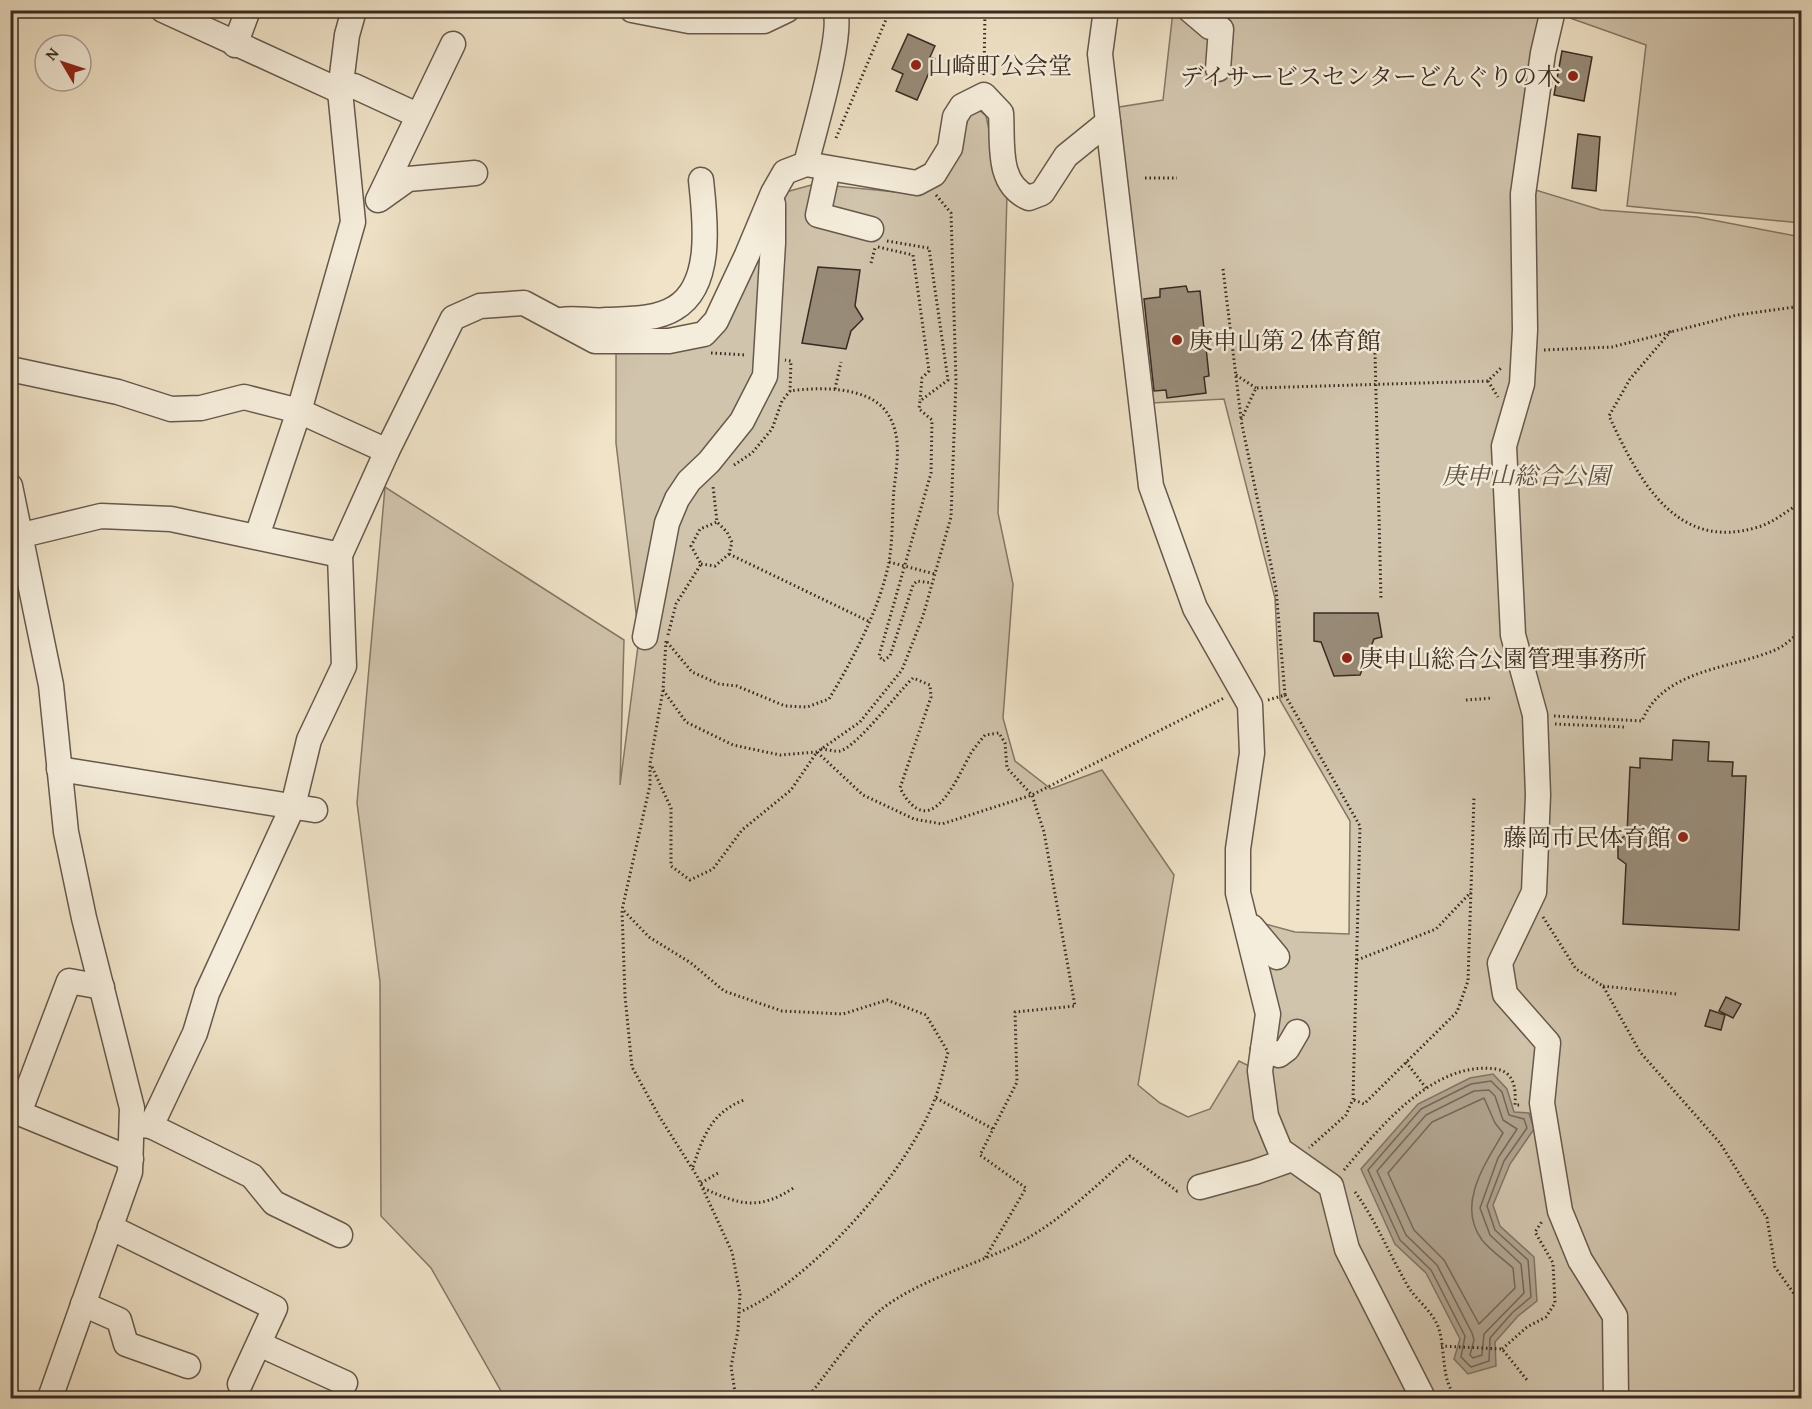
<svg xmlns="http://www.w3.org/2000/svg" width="1812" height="1409" font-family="'Gentium Book Plus','Noto Serif JP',serif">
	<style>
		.green { fill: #d1c4ac; stroke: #847867; stroke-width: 1.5 }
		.water { fill: #b1a490; stroke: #817464; stroke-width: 1.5 }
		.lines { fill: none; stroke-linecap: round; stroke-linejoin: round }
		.shore { stroke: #746859; stroke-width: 1.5 }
		.building { fill: #988b78; stroke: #382b22; stroke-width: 1.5 }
		.minor-casing { stroke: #66594c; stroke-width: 27 }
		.path { stroke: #382b22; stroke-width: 3; stroke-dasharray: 1.5 3; stroke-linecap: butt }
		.minor { stroke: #f5eddb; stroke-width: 24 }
		.poi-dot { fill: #8f2418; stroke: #f5eddb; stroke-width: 2 }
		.labels { text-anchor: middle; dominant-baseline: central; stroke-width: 5; stroke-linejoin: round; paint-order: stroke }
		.poi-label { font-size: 24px; fill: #382b22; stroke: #f5eddb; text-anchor: start }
		.park-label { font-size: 24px; font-style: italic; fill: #5e5144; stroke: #f5eddb }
	</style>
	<rect width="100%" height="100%" fill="#f0e3c8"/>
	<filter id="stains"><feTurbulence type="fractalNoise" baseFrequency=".00333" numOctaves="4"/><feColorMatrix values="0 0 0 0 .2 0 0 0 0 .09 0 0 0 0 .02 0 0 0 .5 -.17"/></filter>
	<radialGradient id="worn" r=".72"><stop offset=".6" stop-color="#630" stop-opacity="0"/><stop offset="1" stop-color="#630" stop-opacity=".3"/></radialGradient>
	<g class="green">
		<polygon points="1572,10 1801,11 1801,223 1627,206 1646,45 1570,18"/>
		<polygon points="1173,11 1542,11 1519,185 1601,210 1697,217 1801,237 1801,1398 505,1398 431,1268 381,1216 380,982 357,803 385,487 624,640 620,785 639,638 616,443 616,353 695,348 724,320 786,192 815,184 916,194 960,152 969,113 978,109 986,116 998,171 1007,195 998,513 1013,584 1003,718 1015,761 1051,789 1102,770 1174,875 1138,1085 1160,1103 1188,1117 1210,1109 1239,1061 1253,1068 1275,1018 1254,921 1295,932 1349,934 1350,821 1280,700 1275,598 1224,399 1152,403 1113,108 1163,100"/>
	</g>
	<polygon class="water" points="1493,1074 1507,1089 1514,1112 1529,1113 1534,1129 1510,1164 1493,1205 1500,1226 1534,1257 1537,1301 1518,1316 1495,1342 1496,1366 1468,1374 1454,1359 1460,1339 1426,1273 1395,1244 1361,1169 1418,1104 1470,1078"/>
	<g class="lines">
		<g class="shore">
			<polygon points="1491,1081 1502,1092 1509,1115 1524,1119 1527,1128 1504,1161 1487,1206 1495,1230 1528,1260 1531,1297 1513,1312 1490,1338 1489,1361 1471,1367 1461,1357 1465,1336 1431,1270 1400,1240 1368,1170 1421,1109 1471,1084"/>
			<polygon points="1489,1090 1495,1096 1503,1120 1517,1129 1498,1158 1480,1208 1490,1235 1521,1264 1524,1293 1484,1334 1482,1355 1473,1358 1470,1355 1474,1340 1472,1333 1437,1265 1406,1235 1377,1171 1426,1115 1474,1091"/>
			<path d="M1484,1098L1495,1123L1503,1133C1485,1164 1456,1205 1482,1240C1490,1250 1503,1259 1513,1268L1515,1288L1479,1324L1444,1260L1414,1230L1388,1173L1432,1122Z"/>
		</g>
	</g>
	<g class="building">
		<polygon points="908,34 935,46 930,57 935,59 917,100 896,91 903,74 892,69"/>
		<polygon points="1562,51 1592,57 1584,101 1554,95"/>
		<polygon points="1578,134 1600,137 1596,191 1572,188"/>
		<polygon points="818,267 860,270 855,306 863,319 851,331 846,349 802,343"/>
		<polygon points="1186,286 1188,292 1200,291 1209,376 1204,377 1206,393 1167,398 1166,390 1154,391 1144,299 1160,297 1160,289"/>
		<polygon points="1314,613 1378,613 1382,637 1374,639 1360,675 1334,676 1321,642 1314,641"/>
		<polygon points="1673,740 1709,742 1708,761 1733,762 1732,776 1746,776 1739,930 1623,924 1626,864 1618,858 1618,841 1627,834 1630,767 1640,768 1640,758 1672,760"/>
		<polygon points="1726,997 1741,1004 1733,1018 1719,1011"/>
		<polygon points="1710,1010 1725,1015 1721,1030 1705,1026"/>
	</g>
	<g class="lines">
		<g class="minor-casing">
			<g id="minor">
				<polyline points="163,10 340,91 354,86 417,115"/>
				<polyline points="632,10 689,21 764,21 787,10"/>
				<polyline points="1106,10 1100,54 1151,486 1195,608 1250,705 1252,753 1238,849 1238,893 1268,1014 1260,1071 1266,1116 1280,1150 1331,1186 1347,1249 1423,1398"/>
				<polyline points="1190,10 1210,27 1221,29 1218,69"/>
				<polyline points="1553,10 1543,53 1523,194 1525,330 1522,384 1504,446 1513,635 1535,715 1538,795 1534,892 1500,963 1505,994 1548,1043 1542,1103 1560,1211 1580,1260 1615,1316 1616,1398"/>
				<polyline points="235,45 248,10"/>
				<path d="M806,164C813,134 844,34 835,10"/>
				<polyline points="828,169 818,215 871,229"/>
				<polyline points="380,199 408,179 475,173"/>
				<polyline points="378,200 453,44"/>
				<path d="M561,320C576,317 592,322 607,320C628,319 656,320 675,308C714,285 705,218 701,180"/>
				<polyline points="10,369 118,392 171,409 201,408 244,397 299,411 387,451"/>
				<polyline points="10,486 51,685 66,832 84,918 132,1108 130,1172 50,1398"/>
				<polyline points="257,536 299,411 353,222 340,91 347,35 354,10"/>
				<path d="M10,538L101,516L171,519L340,555L387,451L453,318L480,306L524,303L595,341H669L704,334L716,321L747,255L773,193L785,172L806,164L917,183L934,174L950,148L955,117L962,106L984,95L1001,113C1003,143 996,184 1029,198L1042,193L1066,156L1108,122"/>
				<polyline points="645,637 667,523 677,499 689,481 709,462 742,421 765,376 773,243 773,204"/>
				<polyline points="59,769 315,810"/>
				<polyline points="1252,927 1277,957"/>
				<polyline points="102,987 69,981 19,1113 131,1159"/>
				<polyline points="1263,1049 1279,1055 1287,1049 1297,1032"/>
				<polyline points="132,1124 151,1126 195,1033 207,993 293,806 309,740 344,666 340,555"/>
				<polyline points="151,1126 252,1176 274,1203 340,1235"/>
				<polyline points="1200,1187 1255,1172 1292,1159"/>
				<polyline points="110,1227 275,1308 240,1384"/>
				<polyline points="83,1304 119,1320 126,1344 188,1366"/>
				<polyline points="259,1344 345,1383"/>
			</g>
		</g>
		<g class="path">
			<polyline points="984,75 985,10"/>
			<polyline points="836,138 890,10"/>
			<polyline points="1145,178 1177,178"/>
			<polyline points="887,241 929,248 948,380 920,401 919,409 932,420 931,473 879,656 883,661 890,656 913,585 917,581 932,583"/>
			<polyline points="878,247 913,255 929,371 922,378 920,400"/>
			<polyline points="871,263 875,248"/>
			<polyline points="1223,269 1241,418"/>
			<path d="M1671,331L1630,379L1609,416C1638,478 1675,553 1758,527C1773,523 1788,510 1802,502"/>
			<polyline points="1544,350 1612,347 1737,315 1802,306"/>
			<polyline points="711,353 746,355"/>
			<polyline points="1375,353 1381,599"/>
			<polyline points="1236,375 1256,388"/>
			<polyline points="1488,381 1498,397"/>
			<polyline points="835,389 841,362"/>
			<polyline points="734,465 752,453 772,429 782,401 790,391 791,361 785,360"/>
			<polyline points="729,554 868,621"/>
			<polyline points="889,562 935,574"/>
			<polyline points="701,564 715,566 729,554 732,542 727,532 717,522"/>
			<polyline points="668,635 676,604 701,564 691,546 700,529 717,522 713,486"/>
			<polyline points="666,641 663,690 650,764 650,785 622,910 625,996 632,1067 659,1116 697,1176 732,1252 740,1294 738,1330 731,1367 736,1398"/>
			<path d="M667,642L692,672L719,684L737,686L785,706L807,707L829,699C853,659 880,608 889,562C893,538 892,513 894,489C897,463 903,433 885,410C865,386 818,387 790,391"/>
			<polyline points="663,690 686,722 733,745 780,755 817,752 860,722 902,670 923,616 951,517 956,381 951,213 936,195"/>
			<polyline points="1285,695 1360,826 1353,1099 1346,1115 1309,1148"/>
			<polyline points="1268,700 1285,695 1276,589 1241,420 1256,388 1488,381 1502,367"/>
			<polyline points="1466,700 1493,698"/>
			<path d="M1554,716L1642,721C1663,669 1731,669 1775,650C1785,646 1793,637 1802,631"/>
			<polyline points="1555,724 1625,727"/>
			<path d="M821,749C826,749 835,752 840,751C858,746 896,694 913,678L930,685L931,697L900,788C930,845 956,780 971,753C975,747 980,741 985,735L999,733L1005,743L1007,768L1032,795L1044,832L1075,1006L1015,1012L1017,1082L980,1155L1026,1188L985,1258"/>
			<polyline points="652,767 671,808 671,866 690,880 713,869 742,830 791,790 817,752 863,795 914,819 942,824 1032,795 1224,698"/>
			<path d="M624,911L649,937L691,963L724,991L782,1011L843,1014L887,1000L926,1015L948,1052C944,1067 941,1082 936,1096C909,1171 812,1280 740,1312"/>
			<polyline points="1543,917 1576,969 1603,986 1640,1052 1720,1143 1767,1218 1775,1267 1802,1305"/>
			<polyline points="1357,960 1436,929 1471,892"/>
			<polyline points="1603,986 1677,994"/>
			<polyline points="1406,1062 1426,1088"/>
			<polyline points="936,1098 995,1130"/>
			<polyline points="1354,1100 1364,1104 1457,1012 1468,981 1474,797"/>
			<path d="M693,1167C703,1136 712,1112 744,1100"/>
			<path d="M1344,1170C1379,1128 1434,1060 1496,1069C1515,1072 1516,1090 1515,1105H1522"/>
			<polyline points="701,1183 718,1173"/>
			<path d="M703,1188C740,1205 759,1211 795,1187"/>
			<path d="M1355,1192C1377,1222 1390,1256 1409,1288C1417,1300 1431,1311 1437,1324C1447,1346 1439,1382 1458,1398"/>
			<polyline points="1441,1346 1502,1349 1527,1380"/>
			<polyline points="1502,1349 1527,1327 1546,1317 1555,1303 1553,1263 1535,1232 1543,1220"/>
			<path d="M807,1398C827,1374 859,1326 883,1308C922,1279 972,1266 1015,1245C1060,1222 1093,1188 1130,1156L1177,1191L1180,1190"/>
		</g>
		<use href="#minor" class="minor"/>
	</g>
	<g class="poi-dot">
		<circle cx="916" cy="65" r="6"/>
		<circle cx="1573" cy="76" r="6"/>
		<circle cx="1177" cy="340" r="6"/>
		<circle cx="1347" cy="658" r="6"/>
		<circle cx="1683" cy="837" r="6"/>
	</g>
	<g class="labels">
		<g class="poi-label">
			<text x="928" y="65">山崎町公会堂</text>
			<text x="1561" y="76" text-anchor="end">デイサービスセンターどんぐりの木</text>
			<text x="1189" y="340">庚申山第２体育館</text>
			<text x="1359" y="658">庚申山総合公園管理事務所</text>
			<text x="1671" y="837" text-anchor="end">藤岡市民体育館</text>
		</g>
		<g class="park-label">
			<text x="1526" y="475">庚申山総合公園</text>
		</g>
	</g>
	<rect width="1812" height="1409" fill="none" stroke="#f0e3c8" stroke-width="36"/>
	<rect x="12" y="12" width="1788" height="1385" fill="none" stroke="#382b22" stroke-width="3"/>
	<rect x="18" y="18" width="1776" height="1373" fill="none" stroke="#382b22" stroke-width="1.5"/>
	<g transform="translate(63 63) rotate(309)"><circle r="28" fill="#f5eddb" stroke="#a99f91" stroke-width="1.5"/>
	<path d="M0-4.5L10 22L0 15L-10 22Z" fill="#8f2418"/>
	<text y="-9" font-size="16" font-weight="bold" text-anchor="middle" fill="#382b22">N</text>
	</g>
	<rect width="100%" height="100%" filter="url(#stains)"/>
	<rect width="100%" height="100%" fill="url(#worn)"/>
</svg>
